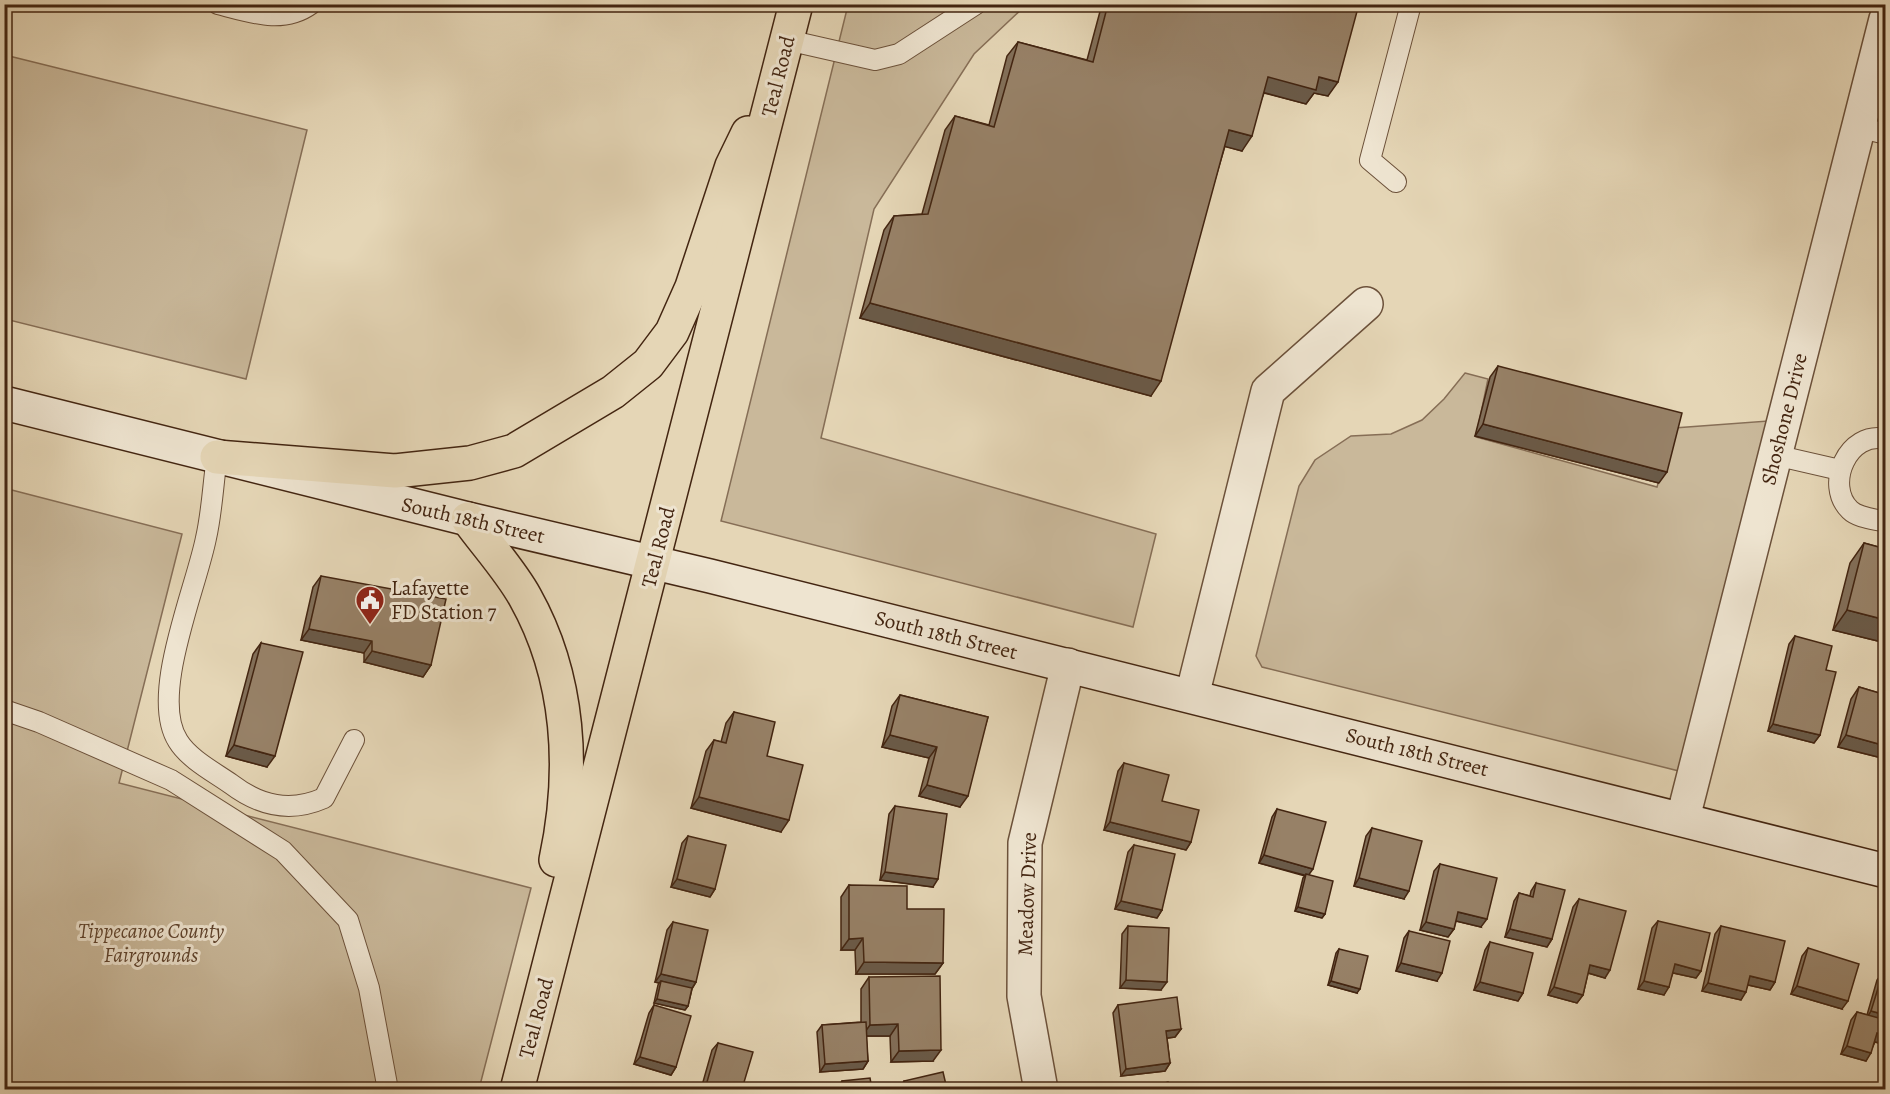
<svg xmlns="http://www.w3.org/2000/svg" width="1890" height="1094" font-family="Alegreya,serif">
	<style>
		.green { fill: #c9b89a; stroke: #866e56; stroke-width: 1.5 }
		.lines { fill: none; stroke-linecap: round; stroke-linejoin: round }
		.lane-casing { stroke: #6c513a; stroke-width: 22 }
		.street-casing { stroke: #6c513a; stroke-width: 36 }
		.secondary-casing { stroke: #432511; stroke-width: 36 }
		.primary-casing { stroke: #432511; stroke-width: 36 }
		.lane { stroke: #eee4d0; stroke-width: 20 }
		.street { stroke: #eee4d0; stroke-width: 33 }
		.secondary { stroke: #eee4d0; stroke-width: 33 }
		.primary { stroke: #e5d6b6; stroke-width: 33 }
		.wall { fill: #826f59; stroke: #432511; stroke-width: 1.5 }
		.shaded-wall { fill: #6a5a48; stroke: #432511; stroke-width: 1.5 }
		.building { fill: #978167; stroke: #432511; stroke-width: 1.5 }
		.labels { text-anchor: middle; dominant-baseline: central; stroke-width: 6; stroke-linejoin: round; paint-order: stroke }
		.street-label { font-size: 21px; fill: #432511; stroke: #eee4d0 }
		.poi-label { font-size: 21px; fill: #432511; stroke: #eee4d0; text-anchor: start }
		.park-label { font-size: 21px; font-style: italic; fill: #5e422c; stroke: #eee4d0 }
	</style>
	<rect width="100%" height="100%" fill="#e5d6b6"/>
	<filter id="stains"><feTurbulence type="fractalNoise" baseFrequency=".00333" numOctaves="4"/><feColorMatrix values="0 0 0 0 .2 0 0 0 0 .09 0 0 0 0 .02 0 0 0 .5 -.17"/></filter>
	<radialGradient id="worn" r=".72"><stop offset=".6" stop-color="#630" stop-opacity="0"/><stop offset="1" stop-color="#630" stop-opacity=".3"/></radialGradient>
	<g class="green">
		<polygon points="848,5 1026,5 974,54 874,209 821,438 1156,534 1133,627 721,521"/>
		<polygon points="5,55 307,130 246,379 5,319"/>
		<polygon points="1465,373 1488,379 1476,437 1657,487 1674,428 1768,421 1683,772 1262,667 1256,656 1299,486 1315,460 1351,436 1391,434 1422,420 1444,399"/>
		<polygon points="4,488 182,534 119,783 531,888 479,1089 5,1089"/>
	</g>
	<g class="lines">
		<g class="lane-casing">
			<g id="lane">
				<path d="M218,4C250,12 282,25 311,4"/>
				<polyline points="787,40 875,60 899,54 976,4"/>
				<polyline points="1858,127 1886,134"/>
				<polyline points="1396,182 1370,160 1411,4"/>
				<path d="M1886,439C1848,430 1824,485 1850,510C1858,518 1875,519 1886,522"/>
				<polyline points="1775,455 1840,470"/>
				<path d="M217,457C213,484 212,512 206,538C196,589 149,696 178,741C189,759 214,772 231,784C260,806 290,813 324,798L354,740"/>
				<polyline points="4,710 39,722 171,780 283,851 348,920 369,988 388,1090"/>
			</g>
		</g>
		<g class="street-casing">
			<g id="street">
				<polyline points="1192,696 1268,391 1366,304"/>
				<polyline points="1683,818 1886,19"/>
				<polyline points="1041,1090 1024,996 1025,843 1068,665"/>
			</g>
		</g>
		<g class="secondary-casing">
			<polyline id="secondary" points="4,403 468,519 710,576 1886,871"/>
		</g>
		<g class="primary-casing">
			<g id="primary">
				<polyline points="217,457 395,471 470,463 514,451 613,392 648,364 672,332 692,287 732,166 748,133"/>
				<path d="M468,519C486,544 510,570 525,597C570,677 575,771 556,860"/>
				<polyline points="517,1090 796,4"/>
			</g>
		</g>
		<use href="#lane" class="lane"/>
		<use href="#street" class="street"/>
		<use href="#secondary" class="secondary"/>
		<use href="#primary" class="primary"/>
	</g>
	<g class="wall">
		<polygon points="1102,4 1359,4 1328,96 1314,93 1306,104 1264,93 1242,151 1225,146 1151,396 860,318 884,230 894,216 922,214 945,130 955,116 989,125 1007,56 1018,42 1087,60"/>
		<polygon points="1498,366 1659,483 1475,436 1490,377"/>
		<polygon points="1864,543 1886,549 1886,643 1833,630 1850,563"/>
		<polygon points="321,576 431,665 423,677 364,662 364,653 301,640 313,587"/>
		<polygon points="1795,636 1826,670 1820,735 1814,743 1768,731 1789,644"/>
		<polygon points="261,643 267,767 226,756 253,654"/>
		<polygon points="1859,687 1886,695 1886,759 1838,747 1851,699"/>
		<polygon points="900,695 988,717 960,807 919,796 929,758 882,747 892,706"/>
		<polygon points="734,712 767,756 781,832 691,808 706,751 714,740 721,742 726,723"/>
		<polygon points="1124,763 1162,801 1191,842 1186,850 1104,830 1118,771"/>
		<polygon points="895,806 933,887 880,880 889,814"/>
		<polygon points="1277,809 1309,875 1325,914 1322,918 1295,911 1303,878 1305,876 1259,863 1272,817"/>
		<polygon points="1372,828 1404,899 1354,886 1366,836"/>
		<polygon points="688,836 715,889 710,897 671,887 682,843"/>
		<polygon points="1134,845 1162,910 1157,918 1115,909 1128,852"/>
		<polygon points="1440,864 1481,927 1456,921 1454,929 1448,937 1420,930 1434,871"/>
		<polygon points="1536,883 1552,939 1547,947 1505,937 1514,901 1519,893 1530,896 1531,891"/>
		<polygon points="849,885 907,909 943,963 935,974 856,974 855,950 841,950 841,897"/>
		<polygon points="1579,899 1605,978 1588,973 1583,995 1577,1003 1548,995 1573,907"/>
		<polygon points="1658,921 1701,971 1696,978 1673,973 1664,995 1638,989 1652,928"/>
		<polygon points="673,922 696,982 692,989 688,1006 685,1010 654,1003 658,985 659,983 655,982 667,930"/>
		<polygon points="1128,926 1161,990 1120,988 1122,934"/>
		<polygon points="1721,926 1775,982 1770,990 1748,985 1741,1000 1702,991 1715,934"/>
		<polygon points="1409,931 1437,981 1396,971 1404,938"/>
		<polygon points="1490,942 1523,993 1518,1001 1474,990 1485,950"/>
		<polygon points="1808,948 1842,1009 1791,994 1802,956"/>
		<polygon points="1339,949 1357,993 1328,985 1336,953"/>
		<polygon points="1883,972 1886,973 1886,1045 1875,1042 1866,1061 1841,1054 1851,1020 1857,1012 1867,1015 1877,980"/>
		<polygon points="869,977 933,1061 891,1062 890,1036 866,1036 868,1061 863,1069 820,1072 817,1032 822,1025 861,1022 861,989"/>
		<polygon points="654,1005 676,1067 671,1075 634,1064 649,1013"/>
		<polygon points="1118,1005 1181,1029 1175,1037 1167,1038 1170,1063 1165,1071 1121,1076 1113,1013"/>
		<polygon points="718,1043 742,1089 701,1089 712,1050"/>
		<polygon points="842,1081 872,1089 839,1089 839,1085"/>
		<polygon points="904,1081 947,1089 899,1089"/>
	</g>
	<g class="shaded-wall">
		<polygon points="1268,77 1319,77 1338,82 1328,96 1314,93 1306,104 1258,91"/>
		<polygon points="1229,130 1252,136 1242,151 1219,145"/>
		<polygon points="870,303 1161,381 1151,396 860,318"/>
		<polygon points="1483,424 1667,472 1659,483 1475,436"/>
		<polygon points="1847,610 1886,620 1886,643 1833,630"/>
		<polygon points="309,629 372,641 364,653 301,640"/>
		<polygon points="372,651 431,665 423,677 364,662"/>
		<polygon points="1773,724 1820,735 1814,743 1768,731"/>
		<polygon points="890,735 937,747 929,758 882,747"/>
		<polygon points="1846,735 1886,746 1886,759 1838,747"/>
		<polygon points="234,745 275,756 267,767 226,756"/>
		<polygon points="927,785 968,796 960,807 919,796"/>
		<polygon points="699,797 789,820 781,832 691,808"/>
		<polygon points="1110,822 1191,842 1186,850 1104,830"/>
		<polygon points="1264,855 1313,869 1308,876 1259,863"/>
		<polygon points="885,872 938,879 933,887 880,880"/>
		<polygon points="1359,878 1409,891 1404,899 1354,886"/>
		<polygon points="677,879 715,889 710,897 671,887"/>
		<polygon points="1121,901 1162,910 1157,918 1115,909"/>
		<polygon points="1298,907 1325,914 1322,918 1295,911"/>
		<polygon points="1458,912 1487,919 1481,927 1452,920"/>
		<polygon points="1426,922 1454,929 1448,937 1420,930"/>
		<polygon points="1510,929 1552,939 1547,947 1505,937"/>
		<polygon points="863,938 855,950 841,950 849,939"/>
		<polygon points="864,962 943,963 935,974 856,974"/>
		<polygon points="1401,963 1442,973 1437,981 1396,971"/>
		<polygon points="1675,964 1701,971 1696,978 1669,972"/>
		<polygon points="1590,965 1610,970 1605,978 1585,972"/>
		<polygon points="661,974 696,982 691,990 661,981 659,983 655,982"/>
		<polygon points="1750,976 1775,982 1770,990 1744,984"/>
		<polygon points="1126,980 1167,982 1161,990 1120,988"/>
		<polygon points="1331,981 1360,989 1357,993 1328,985"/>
		<polygon points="1644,981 1669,987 1664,995 1638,989"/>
		<polygon points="1480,982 1523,993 1518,1001 1474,990"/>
		<polygon points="1708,983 1746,992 1741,1000 1702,991"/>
		<polygon points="1797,986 1848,1001 1842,1009 1791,994"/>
		<polygon points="1554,987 1583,995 1577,1003 1548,995"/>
		<polygon points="657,999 688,1006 685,1010 654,1003"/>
		<polygon points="1871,1011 1886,1015 1886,1025 1866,1019"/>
		<polygon points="898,1024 890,1036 862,1036 870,1025"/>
		<polygon points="1181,1029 1175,1037 1161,1039 1166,1031"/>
		<polygon points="1877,1033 1886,1036 1886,1045 1872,1041"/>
		<polygon points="1847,1046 1871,1053 1866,1061 1841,1054"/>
		<polygon points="941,1050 933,1061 891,1062 899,1051"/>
		<polygon points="640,1057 676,1067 671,1075 634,1064"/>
		<polygon points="868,1061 863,1069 820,1072 825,1064"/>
		<polygon points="1170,1063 1165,1071 1121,1076 1126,1069"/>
	</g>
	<g class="building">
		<polygon points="1108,4 1359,4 1338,82 1319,77 1316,90 1268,77 1252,136 1229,130 1161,381 870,303 894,216 928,214 955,116 994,127 1018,42 1093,62"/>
		<polygon points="1498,366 1682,413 1667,472 1483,424"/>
		<polygon points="1864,543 1886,549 1886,620 1847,610"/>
		<polygon points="321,576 446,599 431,665 372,651 372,641 309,629"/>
		<polygon points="1795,636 1832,646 1826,670 1836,672 1820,735 1773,724"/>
		<polygon points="261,643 303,652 275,756 234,745"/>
		<polygon points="1859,687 1886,695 1886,746 1846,735"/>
		<polygon points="900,695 988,717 968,796 927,785 937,747 890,735"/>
		<polygon points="734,712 775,722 767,756 803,765 789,820 699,797 714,740 726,743"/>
		<polygon points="1124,763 1169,775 1162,801 1199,810 1191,842 1110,822"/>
		<polygon points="895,806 947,814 938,879 885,872"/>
		<polygon points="1277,809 1326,822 1313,869 1264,855"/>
		<polygon points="1372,828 1422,841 1409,891 1359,878"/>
		<polygon points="688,836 726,845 715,889 677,879"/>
		<polygon points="1134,845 1175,854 1162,910 1121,901"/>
		<polygon points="1440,864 1497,878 1487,919 1458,912 1454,929 1426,922"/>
		<polygon points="1306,874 1333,881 1325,914 1298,907"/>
		<polygon points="1536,883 1565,890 1552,939 1510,929 1519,893 1533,897"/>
		<polygon points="849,885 907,886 907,909 944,909 943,963 864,962 863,938 849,939"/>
		<polygon points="1579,899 1626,911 1610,970 1590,965 1583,995 1554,987"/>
		<polygon points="1658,921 1710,933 1701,971 1675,964 1669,987 1644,981"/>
		<polygon points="673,922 708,930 696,982 661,974"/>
		<polygon points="1128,926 1169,928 1167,982 1126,980"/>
		<polygon points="1721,926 1785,941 1775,982 1750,976 1746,992 1708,983"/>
		<polygon points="1409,931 1450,941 1442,973 1401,963"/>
		<polygon points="1490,942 1533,953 1523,993 1480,982"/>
		<polygon points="1808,948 1859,964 1848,1001 1797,986"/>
		<polygon points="1339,949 1368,956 1360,989 1331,981"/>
		<polygon points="1883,972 1886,973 1886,1015 1871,1011"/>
		<polygon points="940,976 941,1050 899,1051 898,1024 870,1025 869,977"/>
		<polygon points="661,981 692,988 688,1006 657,999"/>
		<polygon points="1177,997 1181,1029 1166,1031 1170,1063 1126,1069 1118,1005"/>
		<polygon points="654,1005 691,1016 676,1067 640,1057"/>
		<polygon points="1857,1012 1886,1020 1886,1036 1877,1033 1871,1053 1847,1046"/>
		<polygon points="866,1022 868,1061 825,1064 822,1025"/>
		<polygon points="718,1043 753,1052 742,1089 705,1089"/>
		<polygon points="943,1072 947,1089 906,1089 904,1081"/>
		<polygon points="870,1078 872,1089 842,1089 842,1081"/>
		<polygon points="1168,1082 1171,1089 1147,1089"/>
	</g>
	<defs>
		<g id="civic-pin" transform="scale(1.5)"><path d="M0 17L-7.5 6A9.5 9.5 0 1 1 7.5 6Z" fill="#8f2418" stroke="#eee4d0"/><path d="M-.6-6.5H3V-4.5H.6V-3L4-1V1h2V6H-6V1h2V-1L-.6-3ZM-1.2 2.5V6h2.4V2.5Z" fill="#fff"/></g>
	</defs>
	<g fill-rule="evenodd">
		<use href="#civic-pin" x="370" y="600"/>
	</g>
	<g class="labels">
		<g class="street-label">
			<text transform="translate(778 76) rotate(-76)">Teal Road</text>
			<text transform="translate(1784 419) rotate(-76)">Shoshone Drive</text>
			<text transform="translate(473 520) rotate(13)">South 18th Street</text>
			<text transform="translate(658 547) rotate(-76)">Teal Road</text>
			<text transform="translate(946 635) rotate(14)">South 18th Street</text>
			<text transform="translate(1417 752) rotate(14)">South 18th Street</text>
			<text transform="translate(1027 894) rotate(-88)">Meadow Drive</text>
			<text transform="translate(536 1018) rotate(-75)">Teal Road</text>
		</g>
		<g class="poi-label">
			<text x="391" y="588">Lafayette<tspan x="391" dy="24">FD Station 7</tspan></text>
		</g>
		<g class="park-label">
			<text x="151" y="931">Tippecanoe County<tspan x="151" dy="24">Fairgrounds</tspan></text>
		</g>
	</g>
	<rect width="1890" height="1094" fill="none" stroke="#e5d6b6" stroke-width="24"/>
	<rect x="6" y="6" width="1878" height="1082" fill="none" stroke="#432511" stroke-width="3"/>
	<rect x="12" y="12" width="1866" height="1070" fill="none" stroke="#432511" stroke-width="1.5"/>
	<rect width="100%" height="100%" filter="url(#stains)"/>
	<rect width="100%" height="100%" fill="url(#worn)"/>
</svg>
